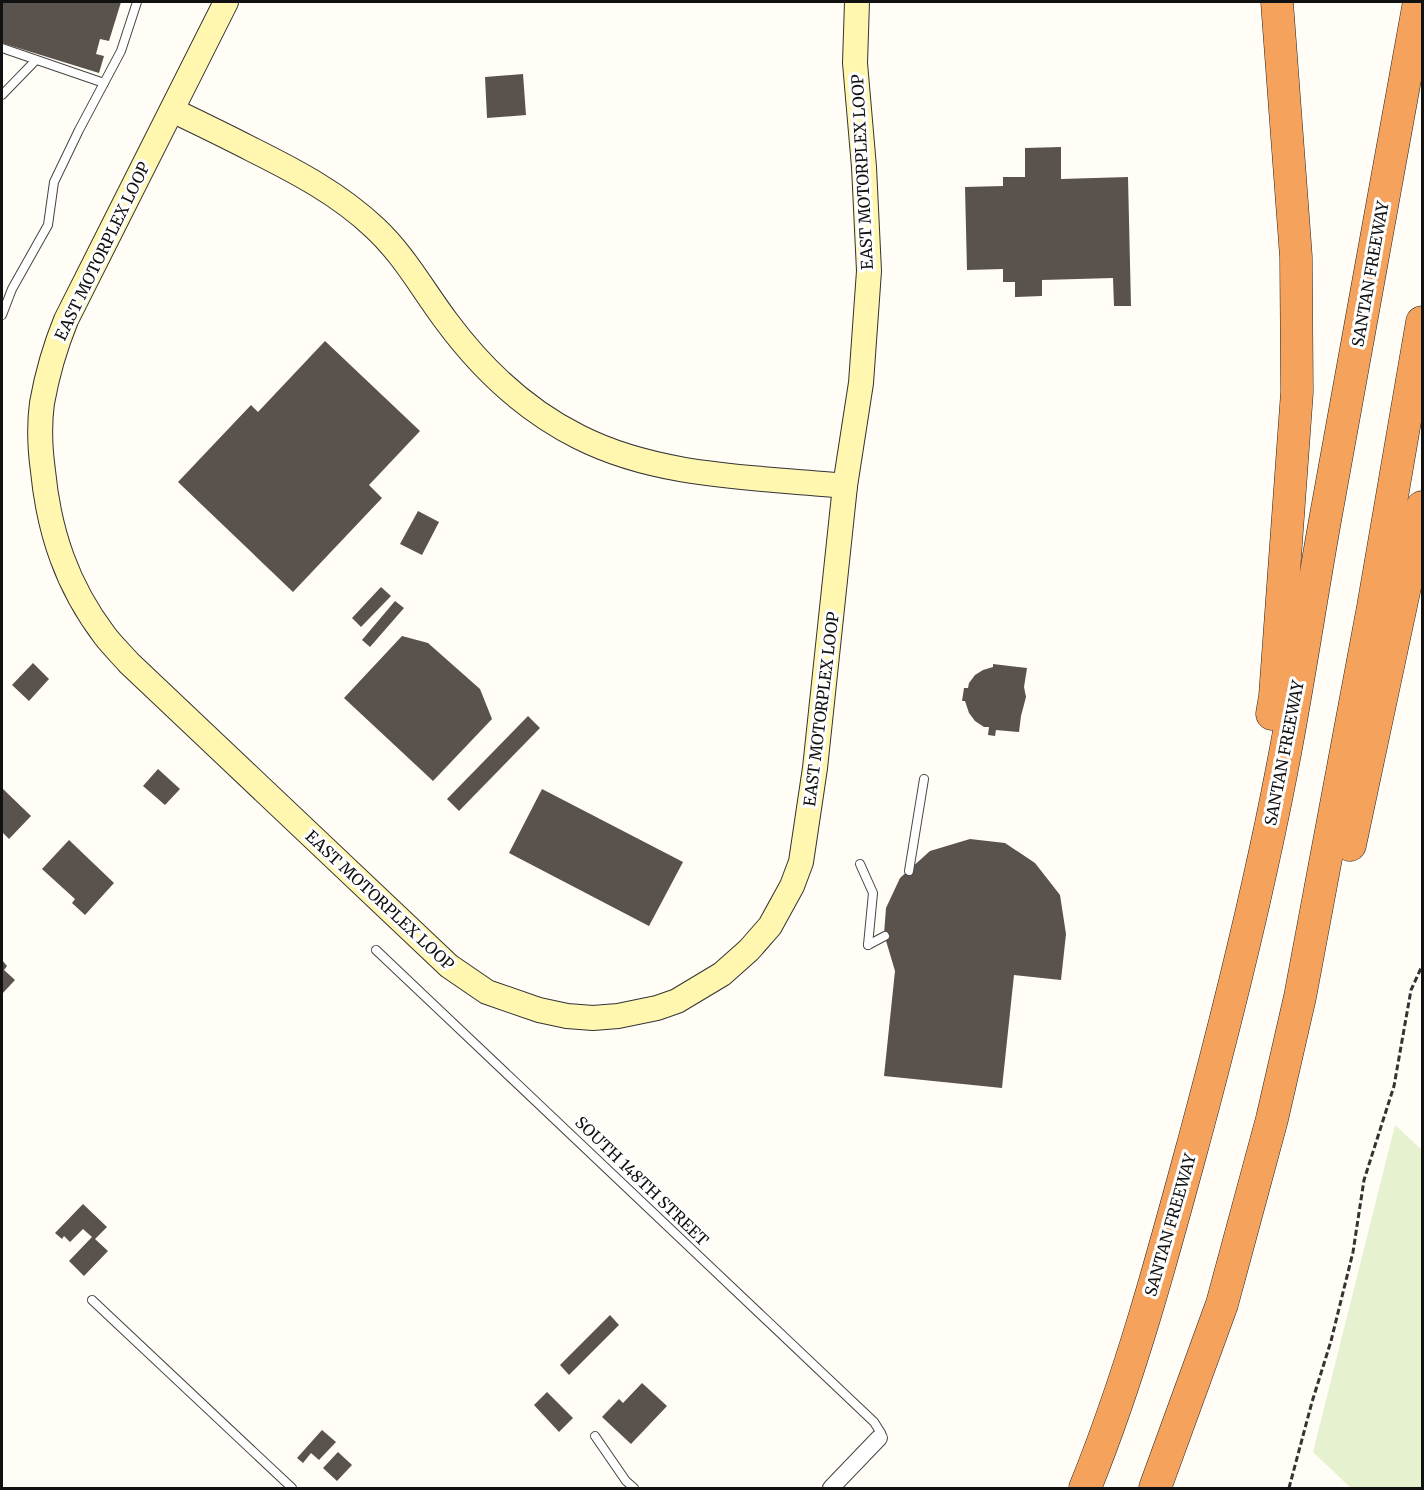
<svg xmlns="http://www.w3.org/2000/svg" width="1424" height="1490" font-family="Merriweather,serif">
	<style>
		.pitch { fill: #e6f2cf }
		.building { fill: #5a524d }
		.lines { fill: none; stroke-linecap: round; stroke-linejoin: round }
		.lane-casing { stroke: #444; stroke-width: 10 }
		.street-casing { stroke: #444; stroke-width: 18 }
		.secondary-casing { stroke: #333; stroke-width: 26 }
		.highway-casing { stroke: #222; stroke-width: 33 }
		.path { stroke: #333; stroke-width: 3; stroke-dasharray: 6 3; stroke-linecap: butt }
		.lane { stroke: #fff; stroke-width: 8 }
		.street { stroke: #fff; stroke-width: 16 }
		.secondary { stroke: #fff6b0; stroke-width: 24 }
		.highway { stroke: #f5a25d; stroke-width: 32 }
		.labels { text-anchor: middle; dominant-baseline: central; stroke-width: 6; stroke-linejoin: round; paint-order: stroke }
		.street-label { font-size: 16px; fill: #111; stroke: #fff }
	</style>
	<rect width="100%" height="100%" fill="#fffdf5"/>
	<polygon class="pitch" points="1395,1125 1422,1150 1422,1488 1351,1488 1313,1452"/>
	<g class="building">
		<polygon points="2,2 121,2 109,41 100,39 96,54 104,56 99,73 2,43"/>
		<polygon points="523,74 526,115 487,118 485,77"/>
		<polygon points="1061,147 1061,179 1128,177 1131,306 1114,306 1113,278 1042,280 1042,296 1015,297 1015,282 1003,282 1003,269 967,270 965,187 1003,186 1003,177 1025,177 1025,148"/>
		<polygon points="325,341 420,431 369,485 382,498 293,592 178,482 251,405 258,412"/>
		<polygon points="418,511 439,522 422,555 400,544"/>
		<polygon points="381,587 391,596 361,627 352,618"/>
		<polygon points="395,601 404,608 370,647 362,640"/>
		<polygon points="402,636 428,643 480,689 492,719 433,781 344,698"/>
		<polygon points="33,663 49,679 29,701 12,685"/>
		<polygon points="993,664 1027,668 1024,687 1026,697 1021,716 1019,732 996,730 995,736 988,735 989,727 984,727 975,721 969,713 965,701 962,701 964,688 968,688 969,683 975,675 983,670 993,667"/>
		<polygon points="528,716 540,728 459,811 447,799"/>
		<polygon points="158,769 180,789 165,805 143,786"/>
		<polygon points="2,788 31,816 9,839 2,832"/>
		<polygon points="542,789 683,862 649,926 509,853"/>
		<polygon points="970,839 1005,843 1035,863 1060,895 1066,934 1061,980 1014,975 1002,1088 884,1076 895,971 884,934 886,908 900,878 930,851"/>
		<polygon points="69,840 114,883 85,915 72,903 75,899 42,869"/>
		<polygon points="2,960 7,966 4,970 15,980 2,994"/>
		<polygon points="83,1204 107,1227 95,1239 108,1251 84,1276 69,1261 92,1237 83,1229 70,1242 64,1236 62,1239 55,1233"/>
		<polygon points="610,1315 619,1325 569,1375 560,1365"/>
		<polygon points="642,1383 667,1406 631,1444 602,1417 619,1399 623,1403"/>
		<polygon points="547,1392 573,1418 559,1432 534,1405"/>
		<polygon points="322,1430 336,1442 319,1460 311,1453 303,1463 297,1458"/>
		<polygon points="338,1452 352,1465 337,1481 323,1468"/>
	</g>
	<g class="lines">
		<g class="lane-casing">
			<g id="lane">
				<polyline points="2,48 104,83"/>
				<polyline points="2,95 36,60"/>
				<polyline points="2,315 12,289 48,225 54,182 79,130 121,51 137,2"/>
				<polyline points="860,864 873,893 868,945"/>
				<polyline points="909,871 924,779"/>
				<polyline points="868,945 885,936"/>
				<polyline points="376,950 874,1422 881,1433 879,1438"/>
				<polyline points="92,1300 292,1488"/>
				<polyline points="595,1436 626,1481 634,1488"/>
			</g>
		</g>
		<g class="street-casing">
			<polyline id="street" points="831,1488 879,1438"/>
		</g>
		<g class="secondary-casing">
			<g id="secondary">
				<path d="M226,2L66,320C55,347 47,375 42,403C39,425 40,449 43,471C49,532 67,586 105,636C112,645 121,654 129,663L449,966L487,992L539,1010L567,1016L593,1018L618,1016L657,1008L677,1001L722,974L749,950L770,926L792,886L801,862L815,768L845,486L861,383L869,271L864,167L855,63L857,2"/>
				<path d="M172,110C199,123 226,136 253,150C297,172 339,194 375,228C404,255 423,290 447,322C482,369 525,410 579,437C660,478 756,477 845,486"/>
			</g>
		</g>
		<g class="highway-casing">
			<g id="highway">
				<polyline points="1272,714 1275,696 1297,392 1296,257 1277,2"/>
				<polyline points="1350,845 1422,507"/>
				<path d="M1085,1488C1131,1375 1163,1255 1195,1137C1228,1014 1259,890 1283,764C1299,681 1311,598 1326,515C1356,344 1389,173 1419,2"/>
				<polyline points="1155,1488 1222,1304 1272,1119 1300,997 1373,607 1422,322"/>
			</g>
		</g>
		<polyline class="path" points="1289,1488 1312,1402 1331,1341 1353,1252 1364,1180 1394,1086 1411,990 1422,966"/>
		<use href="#lane" class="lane"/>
		<use href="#street" class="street"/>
		<use href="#secondary" class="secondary"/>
		<use href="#highway" class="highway"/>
	</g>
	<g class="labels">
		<g class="street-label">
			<text transform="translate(862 172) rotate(-93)">EAST MOTORPLEX LOOP</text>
			<text transform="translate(102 251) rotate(-64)">EAST MOTORPLEX LOOP</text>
			<text transform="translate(1370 274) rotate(-80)">SANTAN FREEWAY</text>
			<text transform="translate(821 709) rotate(-83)">EAST MOTORPLEX LOOP</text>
			<text transform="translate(1284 753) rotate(-79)">SANTAN FREEWAY</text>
			<text transform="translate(380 900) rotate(43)">EAST MOTORPLEX LOOP</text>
			<text transform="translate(642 1181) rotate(44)">SOUTH 148TH STREET</text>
			<text transform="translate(1170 1225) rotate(-74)">SANTAN FREEWAY</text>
		</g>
	</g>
	<rect width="1424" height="1490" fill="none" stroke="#111111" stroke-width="6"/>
</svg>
